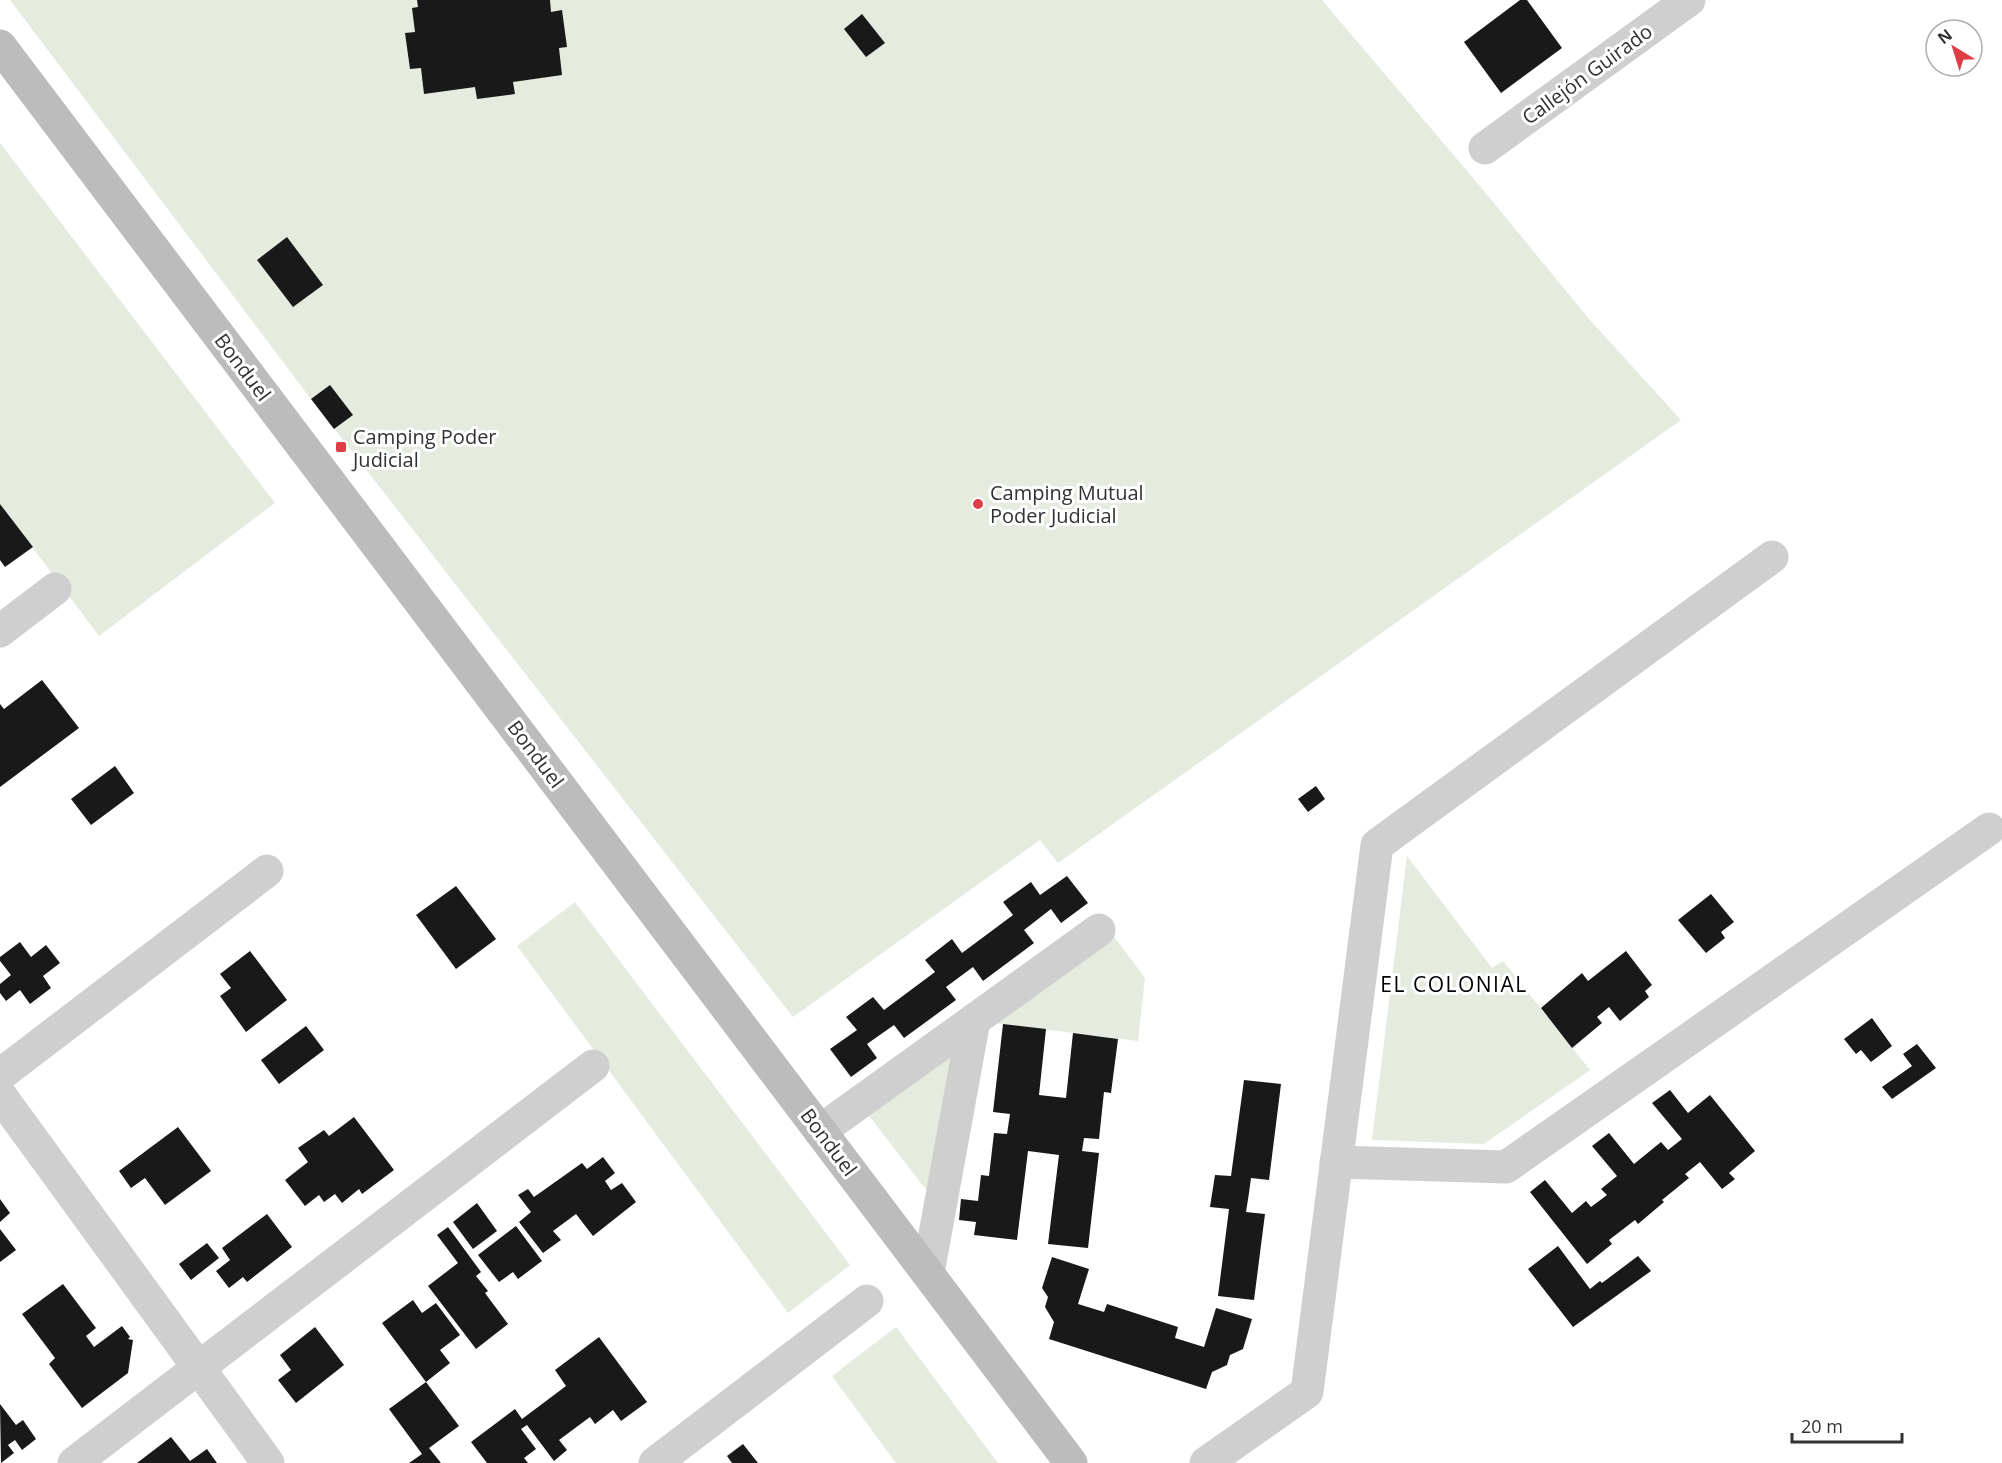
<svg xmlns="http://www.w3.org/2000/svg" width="2002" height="1463" font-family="'Open Sans',sans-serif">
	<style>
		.green { fill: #e5ebde }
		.building { fill: #191919 }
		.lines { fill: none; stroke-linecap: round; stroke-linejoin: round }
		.street { stroke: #cfcfcf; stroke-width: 33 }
		.secondary { stroke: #bcbcbc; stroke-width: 33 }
		.poi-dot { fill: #de3f46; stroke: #fff; stroke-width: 2 }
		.labels { text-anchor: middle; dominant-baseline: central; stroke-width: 6; stroke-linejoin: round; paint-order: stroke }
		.street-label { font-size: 20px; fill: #323232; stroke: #fff }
		.poi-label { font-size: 20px; fill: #323232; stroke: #fff; text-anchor: start }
		.neighbourhood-label { font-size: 21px; letter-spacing: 1.5px; fill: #000; stroke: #fff }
	</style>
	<rect width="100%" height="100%" fill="#fff"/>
	<g class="green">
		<polygon points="10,0 1322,0 1479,185 1590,320 1681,420 1058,863 1040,840 793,1017 311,399"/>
		<polygon points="0,143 275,503 99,636 0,504"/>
		<polygon points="1407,856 1492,968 1503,961 1590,1070 1484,1144 1372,1140"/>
		<polygon points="575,902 850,1265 788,1313 517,946"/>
		<polygon points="1110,931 1145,978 1138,1041 985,1022"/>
		<polygon points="958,1044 931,1196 866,1112"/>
		<polygon points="896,1327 998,1463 896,1463 832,1376"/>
	</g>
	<g class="building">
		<polygon points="417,0 550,0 551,12 562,10 567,47 559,48 562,75 513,82 515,94 477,99 475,87 424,94 421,68 410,69 405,33 415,32 412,8 418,7"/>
		<polygon points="1520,0 1527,0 1562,48 1501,93 1464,42"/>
		<polygon points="862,14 885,43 866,57 844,29"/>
		<polygon points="287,237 323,285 293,307 257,260"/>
		<polygon points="330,385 353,415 334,429 311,399"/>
		<polygon points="0,504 33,547 5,567 0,560"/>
		<polygon points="42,680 79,728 0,787 0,704 4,709"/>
		<polygon points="115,766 134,793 91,825 71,799"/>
		<polygon points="1316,786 1325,799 1308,812 1298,799"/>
		<polygon points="1067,876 1088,903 1061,923 1051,909 1024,930 1034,943 983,981 973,967 946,987 956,1000 904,1038 894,1025 867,1044 877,1058 851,1077 830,1049 857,1030 846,1017 873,997 884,1010 935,972 925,960 952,939 962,953 1013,915 1003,902 1031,882 1040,895"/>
		<polygon points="456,886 496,939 456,969 416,915"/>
		<polygon points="1711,894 1734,922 1721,932 1725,938 1706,953 1678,920"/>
		<polygon points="20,942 31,957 46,945 60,963 43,976 51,988 30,1004 20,990 6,1001 0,993 0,984 11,975 0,961 0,957"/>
		<polygon points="250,951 287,1000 246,1032 220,996 231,988 220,974"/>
		<polygon points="1626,951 1652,985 1645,991 1649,997 1620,1021 1609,1007 1597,1017 1602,1023 1572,1048 1541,1008 1582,973 1588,981"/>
		<polygon points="1872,1018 1892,1046 1871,1062 1861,1050 1856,1054 1844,1039"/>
		<polygon points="1003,1024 1046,1029 1039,1095 1066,1098 1073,1033 1118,1039 1111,1093 1104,1092 1099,1139 1084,1138 1082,1151 1099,1153 1088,1248 1048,1244 1059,1155 1028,1151 1017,1240 974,1235 976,1222 959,1220 961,1199 978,1201 981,1175 989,1176 994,1133 1007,1134 1010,1114 993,1112"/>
		<polygon points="306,1026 324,1050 279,1084 261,1060"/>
		<polygon points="1917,1044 1936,1068 1892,1099 1882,1087 1912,1066 1903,1054"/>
		<polygon points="1244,1080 1281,1084 1269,1180 1251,1178 1249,1193 1246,1212 1265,1214 1254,1300 1218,1296 1229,1209 1210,1207 1215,1175 1231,1176"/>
		<polygon points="1670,1090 1688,1113 1710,1095 1755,1151 1729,1173 1735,1179 1722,1189 1700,1162 1685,1174 1689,1178 1662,1200 1664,1202 1638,1224 1635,1220 1609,1240 1612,1244 1587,1264 1530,1192 1545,1180 1572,1213 1586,1201 1591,1207 1607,1195 1601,1189 1617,1176 1592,1146 1609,1133 1634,1164 1661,1142 1668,1150 1682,1139 1652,1103"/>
		<polygon points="354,1117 394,1170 362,1194 359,1189 342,1203 335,1194 324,1202 319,1195 305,1206 285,1180 308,1162 298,1148 324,1130 329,1136"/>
		<polygon points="178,1127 211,1171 165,1205 145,1178 131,1188 119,1171"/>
		<polygon points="603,1157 615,1173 605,1181 611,1190 622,1183 636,1202 593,1236 576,1214 553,1231 561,1240 543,1253 519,1222 531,1212 518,1195 528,1189 534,1197 582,1163 587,1169"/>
		<polygon points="0,1199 10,1213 0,1222"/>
		<polygon points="477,1203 497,1231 473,1249 453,1222"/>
		<polygon points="267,1214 292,1247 247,1282 243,1277 229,1288 216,1271 230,1260 222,1248"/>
		<polygon points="516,1226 542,1261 518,1279 513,1272 499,1282 478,1255"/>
		<polygon points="448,1227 481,1272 476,1276 488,1291 485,1293 508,1324 476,1349 428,1286 458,1263 437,1235"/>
		<polygon points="0,1229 16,1250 0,1262"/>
		<polygon points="207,1243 219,1258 191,1280 179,1264"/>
		<polygon points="1558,1246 1590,1289 1600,1281 1602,1283 1638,1256 1651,1271 1573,1327 1528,1269"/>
		<polygon points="1052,1257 1089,1269 1078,1304 1104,1312 1107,1304 1178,1327 1175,1338 1204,1347 1216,1308 1252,1319 1243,1349 1230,1355 1227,1365 1212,1372 1206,1389 1049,1339 1054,1322 1045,1307 1048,1297 1042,1288"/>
		<polygon points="63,1284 96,1328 86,1336 94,1347 122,1326 130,1337 128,1339 133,1340 128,1373 82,1408 49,1364 55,1358 22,1314"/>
		<polygon points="413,1300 422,1313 436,1303 460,1335 440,1350 450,1363 426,1382 382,1323"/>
		<polygon points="315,1327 344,1365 296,1403 278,1380 291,1370 280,1355"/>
		<polygon points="599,1337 647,1402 621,1421 613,1410 595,1424 590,1417 559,1440 567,1450 554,1461 527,1425 521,1429 536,1449 524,1458 528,1463 487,1463 471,1442 515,1409 522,1419 566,1386 555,1370"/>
		<polygon points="426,1382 459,1426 429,1448 441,1463 409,1463 422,1454 389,1409"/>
		<polygon points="0,1404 16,1425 23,1420 36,1439 22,1450 15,1440 8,1445 14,1453 1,1463"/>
		<polygon points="171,1437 190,1461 207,1449 217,1463 137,1463"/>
		<polygon points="743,1444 758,1463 732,1463 727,1456"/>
	</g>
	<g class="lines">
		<g class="street">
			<polyline points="1485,148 1689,0"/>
			<polyline points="0,631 55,589"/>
			<polyline points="0,1075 267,871"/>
			<polyline points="0,1095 268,1463"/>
			<polyline points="820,1131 1099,930"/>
			<polyline points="1336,1162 1506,1167 1989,829"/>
			<polyline points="928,1273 974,1020"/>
			<polyline points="74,1463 593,1066"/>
			<polyline points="655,1463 867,1301"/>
			<polyline points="1206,1463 1307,1392 1377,845 1772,557"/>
		</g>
		<polyline class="secondary" points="0,46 1071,1463"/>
	</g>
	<g class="poi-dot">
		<rect x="335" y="441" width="12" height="12" rx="3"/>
		<circle cx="978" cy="504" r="6"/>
	</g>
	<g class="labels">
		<g class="street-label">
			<text transform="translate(1587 74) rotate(-36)">Callejón Guirado</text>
			<text transform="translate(243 367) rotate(53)">Bonduel</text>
			<text transform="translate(536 754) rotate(53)">Bonduel</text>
			<text transform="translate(829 1142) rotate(53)">Bonduel</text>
		</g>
		<g class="poi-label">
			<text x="353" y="436">Camping Poder<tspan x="353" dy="23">Judicial</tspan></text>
			<text x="990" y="492">Camping Mutual<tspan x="990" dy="23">Poder Judicial</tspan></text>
		</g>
		<g class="neighbourhood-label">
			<text x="1454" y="984">EL COLONIAL</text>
		</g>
	</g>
	<g transform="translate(1954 48) rotate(322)"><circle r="28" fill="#ffffff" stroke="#adadad" stroke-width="1.5"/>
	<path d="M0-4.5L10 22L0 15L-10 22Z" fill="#de3f46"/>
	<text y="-9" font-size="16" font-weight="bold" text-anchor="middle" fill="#323232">N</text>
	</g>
	<path d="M1792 1433v9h110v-9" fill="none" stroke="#323232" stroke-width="3"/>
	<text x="1801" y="1433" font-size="18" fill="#323232" stroke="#ffffff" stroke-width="4.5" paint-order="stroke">20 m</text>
</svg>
